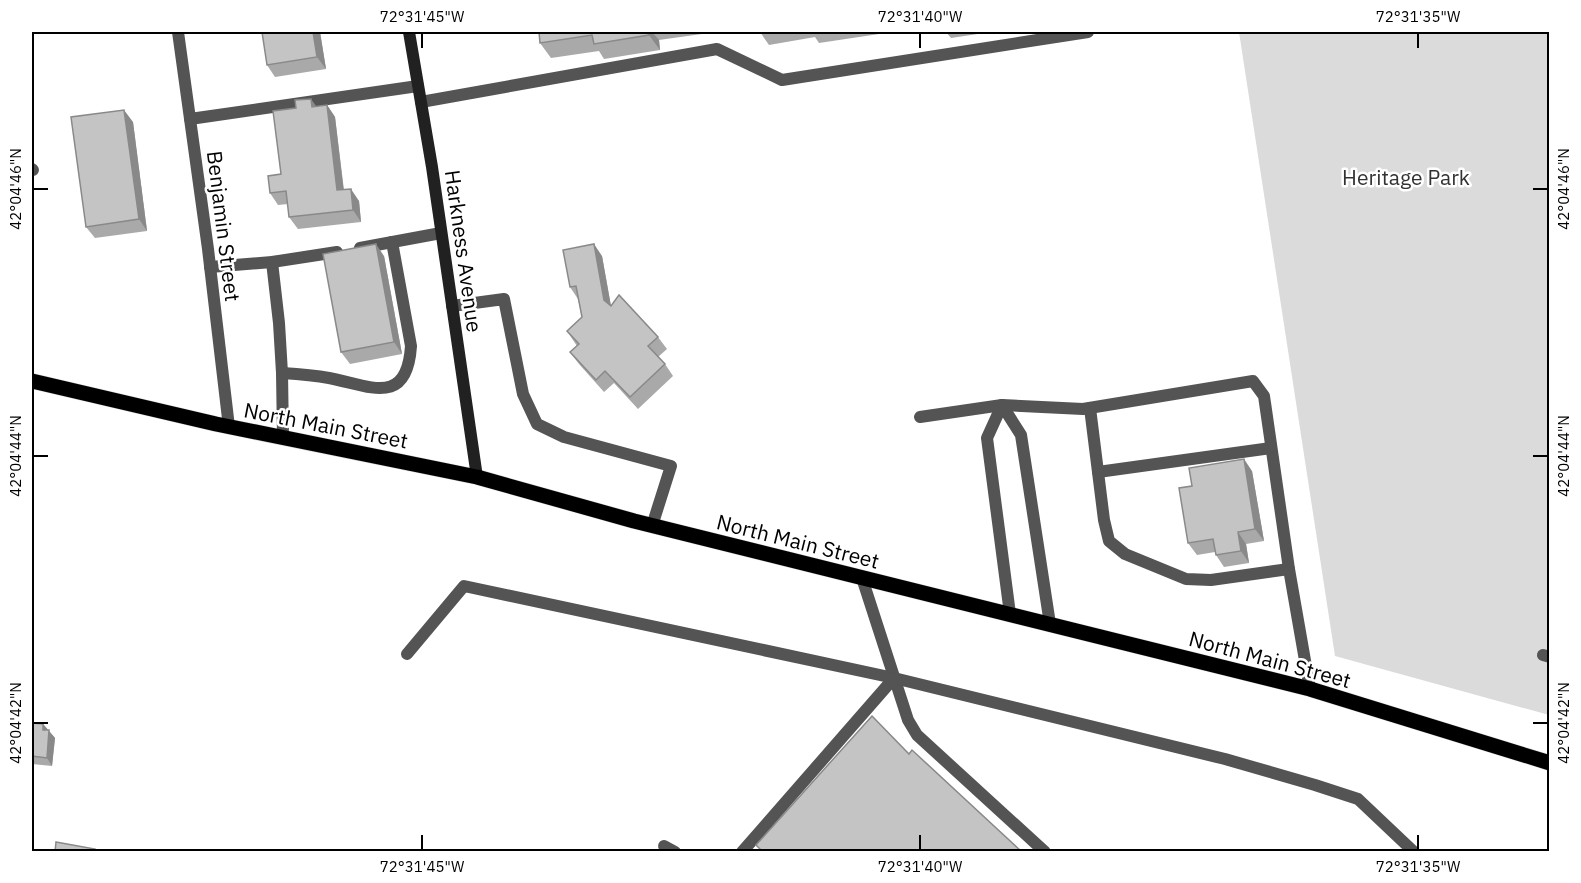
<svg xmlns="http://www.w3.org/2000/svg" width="1581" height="883" font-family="'IBM Plex Sans',sans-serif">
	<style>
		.green { fill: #dbdbdb }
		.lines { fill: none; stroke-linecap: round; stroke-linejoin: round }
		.primary-casing { stroke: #dbdbdb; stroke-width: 16 }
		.service { stroke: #545454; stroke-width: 12 }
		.minor { stroke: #545454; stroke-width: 12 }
		.secondary { stroke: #212121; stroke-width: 12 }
		.primary { stroke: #000; stroke-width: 15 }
		.wall { fill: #a9a9a9 }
		.shaded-wall { fill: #898989 }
		.building { fill: #c4c4c4; stroke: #898989; stroke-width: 1.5 }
		.ticks { fill: none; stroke: #000; stroke-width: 2 }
		.labels { text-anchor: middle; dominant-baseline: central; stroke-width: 5; stroke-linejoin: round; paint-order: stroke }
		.park-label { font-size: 21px; fill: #323232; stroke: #fff }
		.street-label { font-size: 21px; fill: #000; stroke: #fff }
		.neatline { fill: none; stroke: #000; stroke-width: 2 }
		.ticks-label { font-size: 15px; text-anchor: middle; fill: #000 }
	</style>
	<rect width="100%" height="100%" fill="#fff"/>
	<polygon class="green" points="1239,32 1549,32 1549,715 1335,656"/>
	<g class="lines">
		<g class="primary-casing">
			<polyline id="primary" points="32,381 216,424 477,477 634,521 1310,689 1550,763"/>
		</g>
		<g class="service">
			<polyline points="421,102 717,49 782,80 1088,32"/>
			<polyline points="190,119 418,86"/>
			<polyline points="32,169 33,170"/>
			<polyline points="360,248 441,233"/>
			<polyline points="272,262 279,323 282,373 283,437"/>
			<polyline points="210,267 272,262 337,252"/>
			<polyline points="452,306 504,299 523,394 537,424 564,437 671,466 652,526"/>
			<path d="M282,373C298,374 313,375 329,378C370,386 407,407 411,346L392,242"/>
			<polyline points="1002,405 1021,435 1050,624"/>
			<polyline points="1002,405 987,438 1010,614"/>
			<polyline points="1090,408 1104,520 1109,541 1125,554 1186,579 1211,580 1289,569"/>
			<polyline points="920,417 1002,405 1083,409 1253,381 1264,396 1289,569 1310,689"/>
			<polyline points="1098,472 1271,448"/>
			<polyline points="862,578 908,720 917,735 1045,852"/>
			<polyline points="407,654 464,586 894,678 1225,759 1315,785 1358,799 1414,852"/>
			<polyline points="1543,655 1550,657"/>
			<polyline points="664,846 675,852"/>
			<polyline points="742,852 894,678"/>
		</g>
		<polyline class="minor" points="178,32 208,249 229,427"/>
		<polyline class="secondary" points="409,32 432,167 477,477"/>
		<use href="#primary" class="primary"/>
	</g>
	<g class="wall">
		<polygon points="320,32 326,69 275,77 267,65"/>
		<polygon points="539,32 716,32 659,40 660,50 604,59 599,51 551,58 540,43"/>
		<polygon points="760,32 879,32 879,34 819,43 815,37 769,45"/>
		<polygon points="946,32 991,32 951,38"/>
		<polygon points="327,105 335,117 344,190 359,201 361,222 298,229 289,217 288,204 278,205 270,193 316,107"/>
		<polygon points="133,122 147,231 95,238 86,227"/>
		<polygon points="384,256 402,354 350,364 341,352"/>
		<polygon points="602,256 611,306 658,337 667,349 658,357 665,364 673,376 638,409 614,383 604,392 579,364 570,352 577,346 567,331 582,317 578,299 570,287"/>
		<polygon points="1252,471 1264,541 1246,544 1249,563 1224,567 1216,555 1215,552 1197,555 1188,543 1192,486"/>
		<polygon points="32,719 34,723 43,724 55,738 52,766 32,764"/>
	</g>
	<g class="shaded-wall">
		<polygon points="313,32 320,32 326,69 317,57"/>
		<polygon points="649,32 652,32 659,40 660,50 649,35"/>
		<polygon points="311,99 319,110 312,107"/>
		<polygon points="327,105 335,117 345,202 337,190"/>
		<polygon points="124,110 133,122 147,231 139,219"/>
		<polygon points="351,189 359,201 361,222 353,210"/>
		<polygon points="376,244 384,256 402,354 394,342"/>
		<polygon points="594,244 602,256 612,312 604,300"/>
		<polygon points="1244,459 1252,471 1264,541 1255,529"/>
		<polygon points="1238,532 1246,544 1249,563 1241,551"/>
		<polygon points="43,724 55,738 52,766 47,758 43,730"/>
	</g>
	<g class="building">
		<polygon points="262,32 313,32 317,57 267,65"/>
		<polygon points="539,32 649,32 649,35 594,44 592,35 540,43"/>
		<polygon points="311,99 312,107 327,105 337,190 351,189 353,210 289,217 286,191 270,193 268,176 281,174 273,111 296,108 295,100"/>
		<polygon points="124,110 139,219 86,227 71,117"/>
		<polygon points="376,244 394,342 341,352 323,254"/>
		<polygon points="594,244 604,300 611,306 619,295 658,337 648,346 665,364 630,397 605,371 596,380 570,352 579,344 567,331 582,317 576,286 570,287 563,250"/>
		<polygon points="1244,459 1255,529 1238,532 1241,551 1216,555 1213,539 1188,543 1179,488 1192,486 1189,468"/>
		<polygon points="872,716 909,754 912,750 1022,852 763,852 756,845"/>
		<polygon points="32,723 43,724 43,730 49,730 47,758 32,756"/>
		<polygon points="56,842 95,849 94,852 55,852"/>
	</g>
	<path class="ticks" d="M422,33V48M920,33V48M1418,33V48M33,189H48M1533,189H1548M33,456H48M1533,456H1548M33,723H48M1533,723H1548M422,835V850M920,835V850M1418,835V850"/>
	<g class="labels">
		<g class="park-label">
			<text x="1406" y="177">Heritage Park</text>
		</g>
		<g class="street-label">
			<text transform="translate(224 226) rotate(83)">Benjamin Street</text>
			<text transform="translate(464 251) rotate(82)">Harkness Avenue</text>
			<text transform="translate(326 425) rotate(11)">North Main Street</text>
			<text transform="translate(798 541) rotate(14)">North Main Street</text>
			<text transform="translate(1270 659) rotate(15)">North Main Street</text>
		</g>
	</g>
	<rect width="1581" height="883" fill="none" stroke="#ffffff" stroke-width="66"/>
	<rect x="33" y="33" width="1515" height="817" class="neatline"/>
	<g class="ticks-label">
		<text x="422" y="22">72°31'45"W</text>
		<text x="920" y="22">72°31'40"W</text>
		<text x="1418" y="22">72°31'35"W</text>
		<text transform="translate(16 189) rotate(-90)" y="5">42°04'46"N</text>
		<text transform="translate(1564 189) rotate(-90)" y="5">42°04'46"N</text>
		<text transform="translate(16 456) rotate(-90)" y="5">42°04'44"N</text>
		<text transform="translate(1564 456) rotate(-90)" y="5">42°04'44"N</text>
		<text transform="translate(16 723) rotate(-90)" y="5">42°04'42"N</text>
		<text transform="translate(1564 723) rotate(-90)" y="5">42°04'42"N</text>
		<text x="422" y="872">72°31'45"W</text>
		<text x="920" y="872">72°31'40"W</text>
		<text x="1418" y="872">72°31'35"W</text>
	</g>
</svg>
